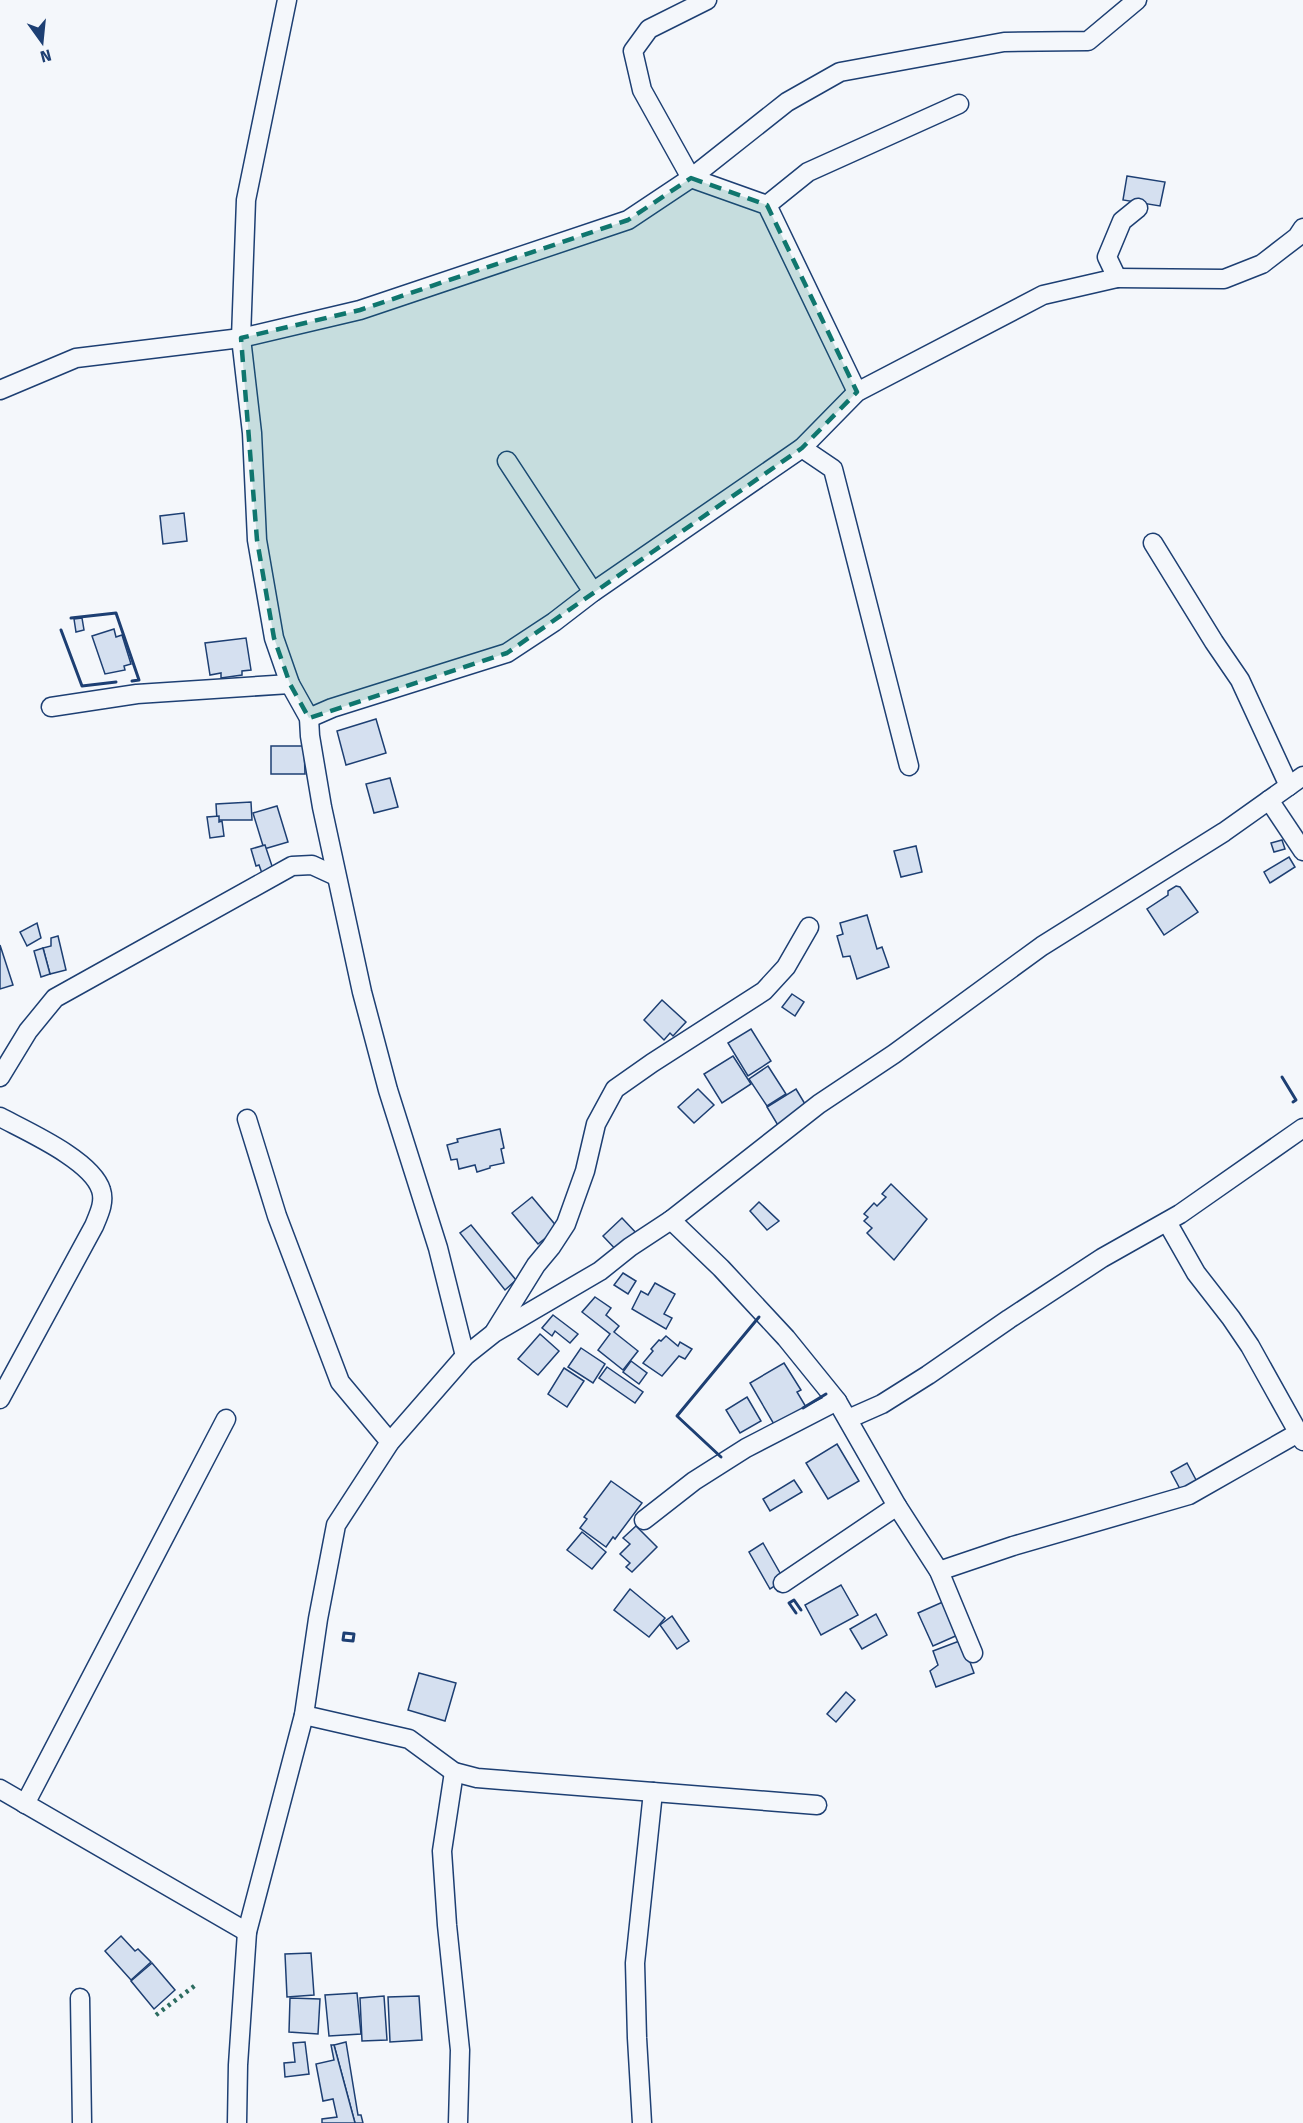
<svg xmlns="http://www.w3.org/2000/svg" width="1303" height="2123" font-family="'Fira Sans',sans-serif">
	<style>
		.building { fill: #d5e0f0; stroke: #1d3f73; stroke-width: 1.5 }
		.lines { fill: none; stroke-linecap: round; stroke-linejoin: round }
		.minor-casing { stroke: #1d3f73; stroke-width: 21 }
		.minor { stroke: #f4f7fb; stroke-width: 18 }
		.hedge { stroke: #2c6c60; stroke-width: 4.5; stroke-dasharray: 3 4.5; stroke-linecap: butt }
		.wall { stroke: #1d3f73; stroke-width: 3 }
		.marked { fill: #0f766e; fill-opacity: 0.2; stroke: #0f766e; stroke-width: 4.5; stroke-dasharray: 12 8; stroke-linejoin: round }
	</style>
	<rect width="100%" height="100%" fill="#f4f7fb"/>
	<g class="building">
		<polygon points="1127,176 1165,182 1160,206 1123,200"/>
		<polygon points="184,513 187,541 163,544 160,516"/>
		<polygon points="82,618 84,630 76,632 74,619"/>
		<polygon points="114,629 116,637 122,635 131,664 124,666 125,670 105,674 92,636"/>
		<polygon points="246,638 251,670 242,671 242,675 221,678 221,673 210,675 205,643"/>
		<polygon points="376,719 386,753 346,765 337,731"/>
		<polygon points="271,746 304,746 305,774 271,774"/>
		<polygon points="390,778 398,807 374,813 366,784"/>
		<polygon points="251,802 252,820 217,820 216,804"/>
		<polygon points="277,806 288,842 264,849 253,813"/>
		<polygon points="219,816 219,822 222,821 224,836 210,838 207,817"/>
		<polygon points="1282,840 1285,849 1274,852 1271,843"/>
		<polygon points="265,845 274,872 263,876 259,865 256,866 251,849"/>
		<polygon points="916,846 922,872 901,877 894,851"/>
		<polygon points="1289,857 1295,867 1270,883 1264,872"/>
		<polygon points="1176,886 1180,887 1198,912 1164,935 1147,909 1168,895 1168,891"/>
		<polygon points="867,915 877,949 882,947 889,967 857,979 850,956 843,957 837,936 843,934 840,923"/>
		<polygon points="37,923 41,938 27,946 20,932"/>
		<polygon points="58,936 66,970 50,974 43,948 51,946 51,938"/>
		<polygon points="0,945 13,985 0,989"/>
		<polygon points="43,948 50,974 41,977 34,951"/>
		<polygon points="792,994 804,1002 795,1016 782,1007"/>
		<polygon points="662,1000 686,1022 673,1036 670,1033 664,1040 644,1020"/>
		<polygon points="751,1029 771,1061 748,1076 728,1043"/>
		<polygon points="733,1056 751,1084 722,1103 704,1074"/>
		<polygon points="768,1066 786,1094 767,1106 749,1079"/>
		<polygon points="698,1089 714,1105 694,1123 678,1107"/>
		<polygon points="796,1089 811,1114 782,1132 767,1107"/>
		<polygon points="500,1129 504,1148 501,1149 504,1163 490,1166 490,1168 477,1172 475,1165 459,1169 457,1159 451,1160 447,1145 458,1142 457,1139"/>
		<polygon points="891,1184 927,1219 894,1260 867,1233 872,1228 864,1221 868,1217 864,1214 874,1203 877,1206 886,1197 882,1194"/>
		<polygon points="532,1197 558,1228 538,1244 512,1213"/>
		<polygon points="759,1202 779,1221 767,1230 750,1211"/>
		<polygon points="622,1218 639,1236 620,1254 603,1236"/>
		<polygon points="471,1225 516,1280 505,1290 460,1233"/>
		<polygon points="623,1273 636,1281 628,1294 614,1285"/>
		<polygon points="655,1283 675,1294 664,1314 672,1318 666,1329 632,1309 641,1291 648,1295"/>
		<polygon points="595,1297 611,1308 606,1315 619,1326 614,1332 638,1351 623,1370 598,1350 610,1334 582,1312"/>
		<polygon points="553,1315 578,1334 570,1343 555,1331 552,1336 542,1328"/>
		<polygon points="540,1334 559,1351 538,1375 518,1359"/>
		<polygon points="666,1336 678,1346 680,1342 692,1349 685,1359 679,1356 662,1376 643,1363 653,1351 651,1349 659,1340 661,1341"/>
		<polygon points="581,1348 605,1364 593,1383 568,1367"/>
		<polygon points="631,1361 647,1373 639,1384 623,1372"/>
		<polygon points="784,1363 801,1390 797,1392 806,1407 775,1426 750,1383"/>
		<polygon points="607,1367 643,1392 635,1403 599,1378"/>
		<polygon points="564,1368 584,1381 567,1407 548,1394"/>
		<polygon points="747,1397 761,1421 740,1433 726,1410"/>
		<polygon points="837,1444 859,1481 828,1499 806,1463"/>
		<polygon points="1187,1463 1203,1493 1187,1502 1171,1472"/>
		<polygon points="794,1480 802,1492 770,1511 763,1499"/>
		<polygon points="611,1481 642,1503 615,1539 613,1537 606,1547 580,1528 587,1519 584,1517"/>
		<polygon points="636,1526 657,1547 632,1572 626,1567 630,1563 620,1554 630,1544 623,1538"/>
		<polygon points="582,1532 606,1552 592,1569 567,1550"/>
		<polygon points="763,1543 784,1580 770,1589 749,1552"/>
		<polygon points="841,1585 858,1615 821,1635 805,1605"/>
		<polygon points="630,1589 665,1618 649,1637 614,1610"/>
		<polygon points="945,1601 960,1634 933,1646 918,1613"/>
		<polygon points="876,1614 887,1635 862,1649 850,1629"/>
		<polygon points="672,1616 689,1641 677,1649 660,1625"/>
		<polygon points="962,1640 974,1673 936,1687 930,1671 938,1665 933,1651"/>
		<polygon points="419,1673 456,1683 445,1721 408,1710"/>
		<polygon points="846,1692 855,1700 836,1722 827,1714"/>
		<polygon points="121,1936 135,1951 138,1949 151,1962 131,1980 105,1951"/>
		<polygon points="311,1953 314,1995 287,1997 285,1954"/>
		<polygon points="152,1963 175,1990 154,2009 131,1981"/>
		<polygon points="357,1993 361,2034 329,2036 325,1995"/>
		<polygon points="384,1996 387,2040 362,2041 360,1998"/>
		<polygon points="419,1996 422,2040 390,2042 388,1997"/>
		<polygon points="290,1998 320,1999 318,2034 289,2032"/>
		<polygon points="305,2042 309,2074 285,2077 284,2063 295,2062 293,2043"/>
		<polygon points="346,2042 358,2115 361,2115 363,2123 355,2123 334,2045"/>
		<polygon points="331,2045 334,2045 355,2123 322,2123 322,2119 337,2117 333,2099 323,2101 316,2064 334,2060"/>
	</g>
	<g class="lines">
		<g class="minor-casing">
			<g id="minor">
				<polyline points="287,0 246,200 241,338 252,433 257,540 274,638 290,684 309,718 310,736 322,807 362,992 388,1090 438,1248 465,1356"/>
				<polyline points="707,0 649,29 633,51 642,90 691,178 767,205 857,392"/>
				<polyline points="767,205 808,172 959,104"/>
				<polyline points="1117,278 1224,279 1262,264 1297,237 1303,228"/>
				<polyline points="0,390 76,358 241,338 360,310 628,220 691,178 787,102 840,72 1004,42 1088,41 1137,0"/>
				<polyline points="802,448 833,469 909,766"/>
				<polyline points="507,461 593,592"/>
				<polyline points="1153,543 1214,642 1240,680 1289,786"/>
				<polyline points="51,707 137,694 290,684"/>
				<polyline points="309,718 332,708 507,653 554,622 593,592 802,448 857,392 1043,295 1117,278 1107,257 1122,221 1138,208"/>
				<polyline points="1269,800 1303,851"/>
				<polyline points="0,1077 28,1031 55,998 292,866 312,865 336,876"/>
				<path d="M0,1117C26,1131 92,1160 101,1190C105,1202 99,1214 94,1226L0,1399"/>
				<polyline points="247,1119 277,1216 340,1382 390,1442"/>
				<polyline points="671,1220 721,1268 786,1338 837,1401 897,1506 939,1571 973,1653"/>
				<polyline points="1167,1222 1196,1273 1231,1318 1250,1346 1303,1441"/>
				<polyline points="495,1331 536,1265 551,1247 566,1224 585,1171 596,1124 615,1089 652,1063 764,991 786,967 809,927"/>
				<polyline points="848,1419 882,1404 928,1375 1009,1319 1102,1258 1180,1214 1303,1128"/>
				<polyline points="644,1520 694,1481 746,1448 837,1401"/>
				<polyline points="939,1571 1013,1546 1189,1495 1298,1433"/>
				<polyline points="783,1583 897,1506"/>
				<polyline points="304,1715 409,1739 454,1772 477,1778 817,1805"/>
				<polyline points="454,1772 442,1851 447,1925 460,2050 458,2123"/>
				<polyline points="0,1789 247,1932"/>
				<polyline points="25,1804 226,1419"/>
				<polyline points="80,1998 82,2123"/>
				<polyline points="237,2123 238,2065 247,1932 304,1715 318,1619 336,1525 390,1442 465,1356 494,1333 600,1271 630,1247 671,1220 819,1104 894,1054 1042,946 1224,832 1303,776"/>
				<polyline points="642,2123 637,2038 635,1963 653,1792"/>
			</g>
		</g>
		<use href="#minor" class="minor"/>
		<polyline class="hedge" points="156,2015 197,1984"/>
		<g class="wall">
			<polyline points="71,618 116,613 139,680 132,681"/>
			<polyline points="61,630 82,686 116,682"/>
			<polyline points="1282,1077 1296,1100 1293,1102"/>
			<polyline points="803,1408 826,1394"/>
			<polyline points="721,1457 677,1416 759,1317"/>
			<polyline points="796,1613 789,1603 794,1600 801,1610"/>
			<polygon points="344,1633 354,1634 353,1641 343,1640"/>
		</g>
	</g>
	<path class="marked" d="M691,178L767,205L857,392L802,448L507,653L309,718L290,684L274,638L257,540L241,338L360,310L628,220Z"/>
	<g transform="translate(42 42) rotate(165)" stroke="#f4f7fb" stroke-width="4.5" paint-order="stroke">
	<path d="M0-4.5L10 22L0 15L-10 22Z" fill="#1d3f73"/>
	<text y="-9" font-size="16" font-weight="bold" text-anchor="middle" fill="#1d3f73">N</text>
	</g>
</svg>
